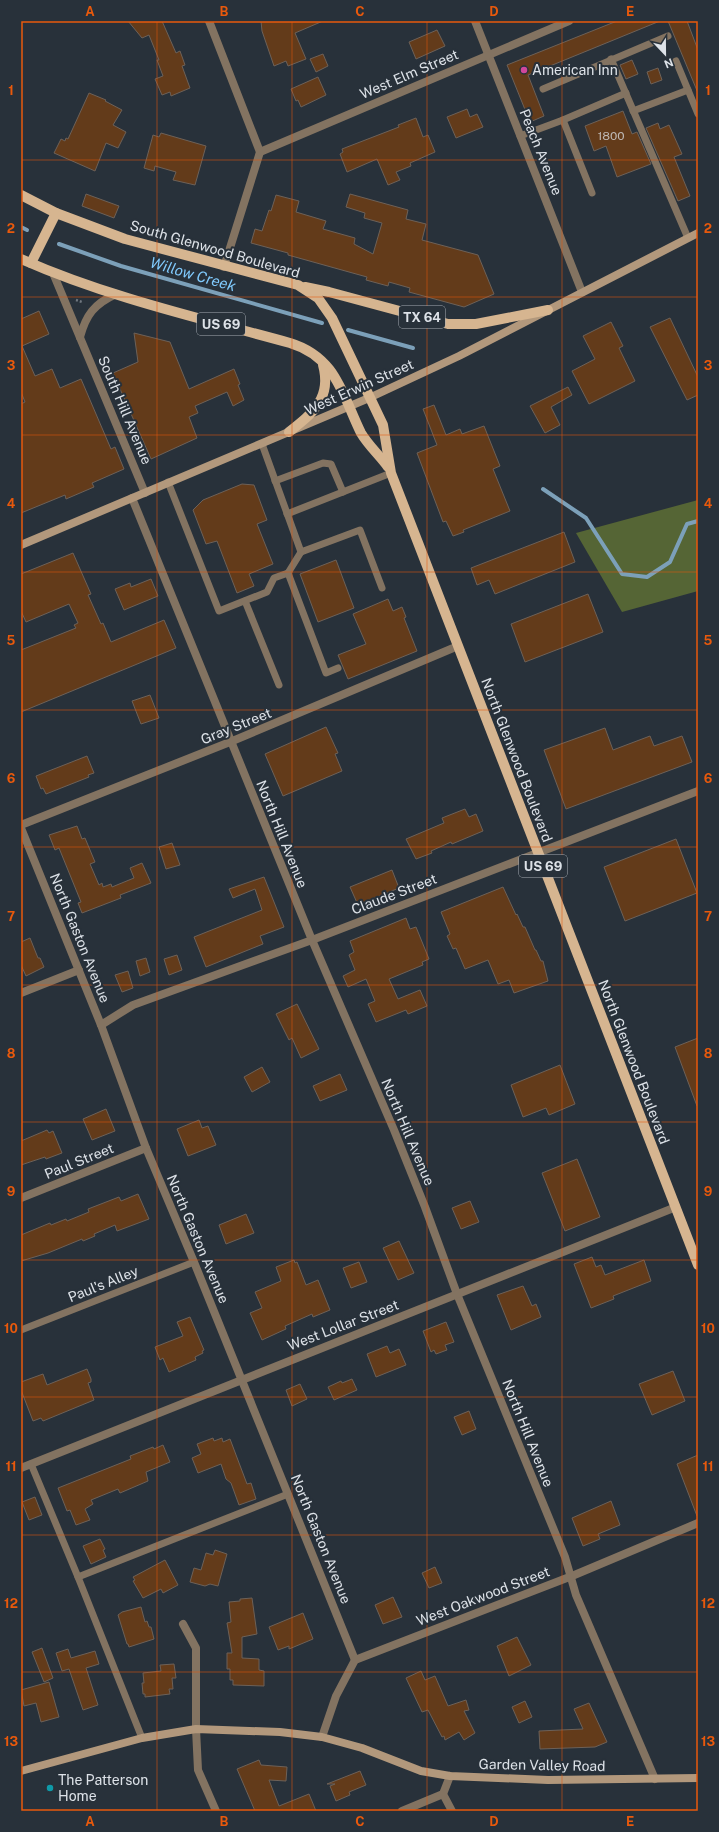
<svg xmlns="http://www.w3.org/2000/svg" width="719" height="1832" font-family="'Public Sans',sans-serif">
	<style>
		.forest { fill: #556535 }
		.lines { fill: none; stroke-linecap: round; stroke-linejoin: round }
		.stream { stroke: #7ca0b9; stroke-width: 4 }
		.building { fill: #633b1a; stroke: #6d6158 }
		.path { stroke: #717880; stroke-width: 2.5; stroke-dasharray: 2 2; stroke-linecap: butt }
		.lane { stroke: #837361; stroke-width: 7 }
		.street { stroke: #837361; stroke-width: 8 }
		.secondary { stroke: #b2987c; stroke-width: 8 }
		.primary { stroke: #d6b590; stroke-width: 10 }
		.grid { fill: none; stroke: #e8590c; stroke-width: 1; stroke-opacity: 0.55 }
		.hotel-dot { fill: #d1479c; stroke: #28313a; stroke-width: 1.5 }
		.culture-dot { fill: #0f9aa8; stroke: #28313a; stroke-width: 1.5 }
		.labels { text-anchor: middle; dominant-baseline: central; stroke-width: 4; stroke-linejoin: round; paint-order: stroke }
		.number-label { font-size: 12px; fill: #beb8b4 }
		.shield { fill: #28313a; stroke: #a7adb4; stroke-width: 1 }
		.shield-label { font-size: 13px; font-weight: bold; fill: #dde2e8 }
		.poi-label { font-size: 14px; fill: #dde2e8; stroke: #28313a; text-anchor: start }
		.street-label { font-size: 14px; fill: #dde2e8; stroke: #28313a }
		.water-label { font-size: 15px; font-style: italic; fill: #80cafd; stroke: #28313a }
		.neatline { fill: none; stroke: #e8590c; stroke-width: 1.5 }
		.grid-label { font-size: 13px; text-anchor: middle; font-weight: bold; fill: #e8590c }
	</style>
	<rect width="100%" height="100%" fill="#28313a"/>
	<polygon class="forest" points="698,500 698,591 622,612 576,533"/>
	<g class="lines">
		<g class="stream">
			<polyline points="21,227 27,230"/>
			<polyline points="59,244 121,266 322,323"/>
			<polyline points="348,330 413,348"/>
			<polyline points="543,489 586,518 622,574 647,577 670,562 687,524 698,521"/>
		</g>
	</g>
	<g class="building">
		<polygon points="128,21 162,21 176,53 180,51 185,65 182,66 190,88 171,96 170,92 162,95 155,79 163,76 157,60 159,60 149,35 142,38"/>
		<polygon points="261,21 323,21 295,33 306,59 288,66 286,61 274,66 262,31"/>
		<polygon points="617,21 660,21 528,75 544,116 530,122 507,65"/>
		<polygon points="668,21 687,21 698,50 698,93"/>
		<polygon points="437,30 445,46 416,59 409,42"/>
		<polygon points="323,54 328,66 316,72 310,59"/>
		<polygon points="632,60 638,74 626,79 620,65"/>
		<polygon points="658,68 662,80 651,84 647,72"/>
		<polygon points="318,77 326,95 301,107 298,100 296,101 291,89"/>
		<polygon points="89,93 106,100 105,101 122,110 113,125 126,132 118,148 106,143 95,171 54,153 61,139 65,141 66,138 68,139"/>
		<polygon points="467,109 470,117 477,114 483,127 456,138 447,117"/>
		<polygon points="623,111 632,134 637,132 651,164 617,177 606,146 594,151 585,126"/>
		<polygon points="416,118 423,137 428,135 435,152 410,163 411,166 396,172 400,180 388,185 377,159 347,172 340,154 343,152 342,149 399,127 398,125"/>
		<polygon points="658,123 660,129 669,125 682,154 674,157 690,196 678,201 646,128"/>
		<polygon points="161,133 206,146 195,185 173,180 176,172 155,166 154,171 144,168 153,135 159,137"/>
		<polygon points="86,194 119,206 114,218 82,206"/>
		<polygon points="350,194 408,210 406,219 426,224 422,240 478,255 494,294 464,307 409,292 410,288 389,282 388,286 366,280 367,277 288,255 288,253 251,243 255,229 262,231 269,210 271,211 276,195 299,201 296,212 326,221 323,229 355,238 354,244 373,254 382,223 364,218 365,213 346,207"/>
		<polygon points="39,311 49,334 22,346 35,376 52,369 60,388 81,379 111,449 115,447 124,469 92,483 94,487 66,499 65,495 21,513 21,404 25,402 21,392 21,319"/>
		<polygon points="670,318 698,377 698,395 687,400 650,327"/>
		<polygon points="611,322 623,346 619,348 635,381 589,404 572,371 595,359 583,336"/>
		<polygon points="134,333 170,342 189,389 234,369 240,384 238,385 244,400 233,406 227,392 195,406 198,413 189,417 197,438 151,459 113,373 138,362"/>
		<polygon points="568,387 572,395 551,407 560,425 545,433 530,406"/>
		<polygon points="434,405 446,435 460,429 462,434 484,426 500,466 493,469 510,511 463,530 464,532 453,536 446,521 443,522 417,453 437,445 423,409"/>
		<polygon points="242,484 254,485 267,520 257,524 273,564 249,574 254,586 237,593 217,541 206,544 193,510 203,500"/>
		<polygon points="564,532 575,562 495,594 489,580 477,585 471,568"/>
		<polygon points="73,553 91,594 88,595 101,624 103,623 111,642 164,620 176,648 21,712 21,650 76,628 74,625 78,623 69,604 26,622 21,611 21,574"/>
		<polygon points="336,560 354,608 318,622 300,574"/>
		<polygon points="151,579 158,596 124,610 115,589 130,583 131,587"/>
		<polygon points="588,594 603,632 525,662 511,624"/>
		<polygon points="388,599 393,611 402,607 406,617 404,618 417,651 348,679 338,655 366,644 353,614"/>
		<polygon points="150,695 159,718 141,724 132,701"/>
		<polygon points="326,727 338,753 335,754 342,771 283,796 265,754"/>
		<polygon points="605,728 613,750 650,736 654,746 682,736 692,762 566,809 544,750"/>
		<polygon points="87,756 94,773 88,775 89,777 46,794 43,788 41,789 36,776"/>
		<polygon points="465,809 469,817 476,814 483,831 452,844 451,842 431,851 432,853 416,859 406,839 444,823 442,818"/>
		<polygon points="77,826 82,839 85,838 95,862 90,864 99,885 102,883 103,887 111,884 112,887 134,878 130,868 142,863 151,883 120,895 121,898 82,913 78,903 81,902 59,848 55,850 49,835"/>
		<polygon points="676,839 697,893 625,921 604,867"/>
		<polygon points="172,843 180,865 166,869 159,847"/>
		<polygon points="392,870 399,888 358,905 350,887"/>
		<polygon points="264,877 284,927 260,936 263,944 206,967 194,937 262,910 255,889 233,898 229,889"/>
		<polygon points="503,887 516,915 517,914 523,927 525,927 535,950 536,950 541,961 543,961 548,981 514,993 509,980 498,984 488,960 465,969 456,948 453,949 447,936 450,934 441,912"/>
		<polygon points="406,918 410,929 416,927 429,959 422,962 423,965 389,979 398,999 420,990 427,1006 408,1014 406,1010 376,1022 368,1004 375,1001 366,979 348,987 343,976 355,970 349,955 354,952 350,941"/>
		<polygon points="30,938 38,958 40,958 44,967 26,976 21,965 21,942"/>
		<polygon points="177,955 182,970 169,975 164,959"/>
		<polygon points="146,958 150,972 140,976 136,961"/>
		<polygon points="128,971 133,988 122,992 115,975"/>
		<polygon points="297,1004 319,1049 301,1058 292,1038 289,1040 276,1014"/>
		<polygon points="698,1038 698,1106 697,1106 675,1047"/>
		<polygon points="560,1065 575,1104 549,1115 546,1108 523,1117 511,1085"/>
		<polygon points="262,1067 270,1082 252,1092 244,1077"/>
		<polygon points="340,1074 347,1090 320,1101 313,1086"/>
		<polygon points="106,1109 115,1131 92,1140 83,1119"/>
		<polygon points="199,1120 202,1128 208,1126 216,1145 188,1156 177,1129"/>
		<polygon points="47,1130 49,1133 53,1131 62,1153 46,1159 45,1157 21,1165 21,1141"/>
		<polygon points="577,1159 600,1217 565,1231 542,1173"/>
		<polygon points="138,1194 149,1219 117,1231 115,1225 94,1234 95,1236 83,1241 82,1239 48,1253 21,1261 21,1235 50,1223 51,1225 66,1219 67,1221 89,1212 88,1209 119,1197 121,1201"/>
		<polygon points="470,1201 479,1222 461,1229 452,1208"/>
		<polygon points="246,1214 254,1233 226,1244 219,1225"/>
		<polygon points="399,1241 414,1273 398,1280 383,1248"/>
		<polygon points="592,1257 596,1267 601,1265 605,1275 644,1260 651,1281 613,1296 614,1299 591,1308 574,1264"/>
		<polygon points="294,1260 295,1263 297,1262 306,1285 318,1280 330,1310 313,1317 312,1314 285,1326 286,1329 262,1340 250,1313 262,1308 255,1292 281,1281 276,1267"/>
		<polygon points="359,1262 367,1282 351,1288 343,1268"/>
		<polygon points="523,1286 532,1306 536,1304 541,1317 511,1330 497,1295"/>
		<polygon points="190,1317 204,1350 202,1351 203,1353 195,1357 196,1360 169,1372 163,1358 160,1360 155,1347 183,1336 177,1322"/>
		<polygon points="446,1322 454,1342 445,1345 447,1350 436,1354 434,1350 431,1352 423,1331"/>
		<polygon points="387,1346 390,1353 399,1349 406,1365 376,1377 367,1354"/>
		<polygon points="87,1369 91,1379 91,1382 88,1383 94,1400 43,1421 41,1418 33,1421 21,1390 21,1382 43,1374 47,1385"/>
		<polygon points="673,1371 685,1401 652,1415 639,1384"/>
		<polygon points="352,1379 357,1390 334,1400 328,1387 341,1381 342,1383"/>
		<polygon points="300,1384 307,1399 292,1406 286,1390"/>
		<polygon points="469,1411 476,1429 462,1435 454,1417"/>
		<polygon points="213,1438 214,1441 222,1438 223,1442 230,1439 247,1484 251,1483 256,1499 239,1505 231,1483 226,1479 221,1464 198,1473 192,1458 201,1454 197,1444"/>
		<polygon points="163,1445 170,1462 146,1472 148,1481 120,1493 118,1489 91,1500 93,1504 85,1509 90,1520 76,1525 70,1510 67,1511 58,1488 131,1459 130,1456 153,1447 154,1449"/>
		<polygon points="698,1455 698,1516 697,1516 677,1464"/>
		<polygon points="35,1497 42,1515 29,1520 22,1502"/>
		<polygon points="611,1501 620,1525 598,1534 600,1539 583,1546 572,1518"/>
		<polygon points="100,1539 105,1549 103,1550 106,1557 91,1564 83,1546"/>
		<polygon points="215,1550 227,1554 218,1586 210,1584 205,1586 190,1582 194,1568 201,1570 206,1553 213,1555"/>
		<polygon points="165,1560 178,1585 163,1593 161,1589 143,1598 133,1581 135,1580 133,1577"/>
		<polygon points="435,1567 442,1583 429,1588 422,1573"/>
		<polygon points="393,1597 402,1617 383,1624 375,1605"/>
		<polygon points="252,1598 257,1634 242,1637 242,1658 259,1659 259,1670 264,1671 264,1686 233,1685 233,1680 230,1680 230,1669 227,1669 227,1653 232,1653 227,1623 231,1622 229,1602 240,1601 240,1599"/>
		<polygon points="141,1607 145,1622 147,1621 149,1627 151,1627 154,1639 129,1647 128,1644 127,1644 118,1615 122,1612"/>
		<polygon points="303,1613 313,1639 289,1649 289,1646 278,1650 269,1627"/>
		<polygon points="517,1637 531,1665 509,1676 497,1646"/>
		<polygon points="42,1648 53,1678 44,1682 32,1652"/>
		<polygon points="68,1649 71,1658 95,1651 99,1664 86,1668 98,1705 83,1710 69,1669 62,1671 56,1653"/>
		<polygon points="174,1664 176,1678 172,1678 173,1689 169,1689 170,1694 145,1697 145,1694 143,1694 142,1683 144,1683 143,1673 161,1671 160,1665"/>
		<polygon points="421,1671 425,1680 435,1676 448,1706 466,1700 469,1710 464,1711 475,1733 464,1740 459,1732 445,1740 444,1736 442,1737 428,1710 422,1712 406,1678"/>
		<polygon points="49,1682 59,1717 41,1722 36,1703 24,1706 21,1690"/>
		<polygon points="525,1701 532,1717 519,1723 512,1707"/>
		<polygon points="589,1703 607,1742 595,1747 540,1749 539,1731 583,1729 574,1709"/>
		<polygon points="259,1760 261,1765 287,1767 286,1781 269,1780 279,1806 309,1794 316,1811 255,1811 237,1769"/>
		<polygon points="360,1771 366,1785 349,1792 350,1795 336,1801 330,1786 335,1784 327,1784"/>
	</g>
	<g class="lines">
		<polyline class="path" points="76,300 82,302"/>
		<g class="lane">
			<polyline points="611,59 688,238"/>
			<polyline points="676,61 698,114"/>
			<polyline points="543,89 668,36"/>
			<polyline points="633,111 688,90"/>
			<polyline points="520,136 563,120"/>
			<polyline points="592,193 563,120 626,93"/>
			<polyline points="262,444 301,552 360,530 382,588"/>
			<polyline points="275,481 323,463 331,464 343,492"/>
			<polyline points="168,482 219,611 267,592 274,578 288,573"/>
			<polyline points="287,514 391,473"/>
			<polyline points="301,552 288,573 326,673 338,668"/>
			<polyline points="245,601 279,685"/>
			<polyline points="21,1330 194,1262"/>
			<polyline points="31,1464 78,1577 142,1738"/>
			<polyline points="78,1577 288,1494"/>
		</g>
		<g class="street">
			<polyline points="209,21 260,152 224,267"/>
			<polyline points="475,21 582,292"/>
			<polyline points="260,152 569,21"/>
			<polyline points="53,273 145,493"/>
			<path d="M80,337C86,315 94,304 116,294"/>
			<polyline points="132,498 312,940 394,1130 425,1207 457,1294 565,1557 576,1595 655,1779"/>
			<polyline points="21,825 230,742 458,646"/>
			<polyline points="21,828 101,1025 146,1148 194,1262 355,1660"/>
			<polyline points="21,993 79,970"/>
			<polyline points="101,1025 133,1005 312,940 698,791"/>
			<polyline points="21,1198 146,1148"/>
			<polyline points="21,1468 676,1207"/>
			<polyline points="183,1624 196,1648 196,1729 198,1770 216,1811"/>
			<polyline points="322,1737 336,1696 355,1660 572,1576 698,1523"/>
			<polyline points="443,1794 452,1811"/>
			<polyline points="402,1811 443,1794 450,1776"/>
		</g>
		<g class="secondary">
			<polyline points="21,545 369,398 459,356 698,233"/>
			<polyline points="21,1771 142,1738 196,1729 280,1732 322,1737 362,1748 421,1771 450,1776 548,1780 698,1778"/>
		</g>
		<g class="primary">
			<polyline points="21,195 56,213 125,239 298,285 318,298 332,318 383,425 391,473 698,1265"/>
			<path d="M21,259C107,297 199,318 290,343C336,357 342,394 361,433C368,445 380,456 388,467"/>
			<polyline points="31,263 56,213"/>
			<polyline points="305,287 329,292 448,324 476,324 548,310"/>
			<path d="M289,432C313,413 332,398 323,365"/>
		</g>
	</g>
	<path class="grid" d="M157,21V1811M292,21V1811M427,21V1811M562,21V1811M21,160H698M21,297H698M21,435H698M21,572H698M21,710H698M21,847H698M21,985H698M21,1122H698M21,1260H698M21,1397H698M21,1535H698M21,1672H698"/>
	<circle class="hotel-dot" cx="524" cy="70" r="4"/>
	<circle class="culture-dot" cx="50" cy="1788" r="4"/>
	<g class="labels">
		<g class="number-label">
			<text x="611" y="136">1800</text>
		</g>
		<g class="shield">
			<rect x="399" y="306" width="46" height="22" rx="3"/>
			<rect x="197" y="313" width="48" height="22" rx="3"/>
			<rect x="519" y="855" width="48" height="22" rx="3"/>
		</g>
		<g class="shield-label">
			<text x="422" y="317">TX 64</text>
			<text x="221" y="324">US 69</text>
			<text x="543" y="866">US 69</text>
		</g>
		<g class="poi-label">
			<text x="532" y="70">American Inn</text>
			<text x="58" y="1780">The Patterson<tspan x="58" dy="16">Home</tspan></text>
		</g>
		<g class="street-label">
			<text transform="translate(409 74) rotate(-23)">West Elm Street</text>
			<text transform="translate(541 152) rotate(68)">Peach Avenue</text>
			<text transform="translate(215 249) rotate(16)">South Glenwood Boulevard</text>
			<text transform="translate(359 387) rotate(-24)">West Erwin Street</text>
			<text transform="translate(125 410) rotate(67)">South Hill Avenue</text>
			<text transform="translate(236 726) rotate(-22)">Gray Street</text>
			<text transform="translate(517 760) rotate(69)">North Glenwood Boulevard</text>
			<text transform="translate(282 834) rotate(68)">North Hill Avenue</text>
			<text transform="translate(394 894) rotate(-21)">Claude Street</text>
			<text transform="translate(80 938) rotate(68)">North Gaston Avenue</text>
			<text transform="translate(634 1062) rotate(69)">North Glenwood Boulevard</text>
			<text transform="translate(408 1132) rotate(67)">North Hill Avenue</text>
			<text transform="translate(79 1161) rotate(-22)">Paul Street</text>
			<text transform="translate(198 1239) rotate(67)">North Gaston Avenue</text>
			<text transform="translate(103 1284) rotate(-22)">Paul's Alley</text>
			<text transform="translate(343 1325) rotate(-21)">West Lollar Street</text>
			<text transform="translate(528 1433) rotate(68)">North Hill Avenue</text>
			<text transform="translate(321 1539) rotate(68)">North Gaston Avenue</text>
			<text transform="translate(483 1596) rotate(-21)">West Oakwood Street</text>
			<text transform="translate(542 1765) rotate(1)">Garden Valley Road</text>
		</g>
		<g class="water-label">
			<text transform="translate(193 274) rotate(16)">Willow Creek</text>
		</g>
	</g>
	<rect width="719" height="1832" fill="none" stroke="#28313a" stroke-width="44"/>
	<g transform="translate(665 54) rotate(158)" stroke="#28313a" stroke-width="3" paint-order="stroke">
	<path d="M0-3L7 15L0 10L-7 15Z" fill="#dde2e8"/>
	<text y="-6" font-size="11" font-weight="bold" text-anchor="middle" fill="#dde2e8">N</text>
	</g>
	<rect x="22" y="22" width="675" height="1788" class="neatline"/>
	<g class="grid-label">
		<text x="90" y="16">A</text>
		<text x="224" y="16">B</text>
		<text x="360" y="16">C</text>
		<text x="494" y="16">D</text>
		<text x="630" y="16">E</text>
		<text x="11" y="95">1</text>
		<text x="708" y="95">1</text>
		<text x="11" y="233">2</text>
		<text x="708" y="233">2</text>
		<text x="11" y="370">3</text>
		<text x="708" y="370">3</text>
		<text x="11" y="508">4</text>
		<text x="708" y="508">4</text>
		<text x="11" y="645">5</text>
		<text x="708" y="645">5</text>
		<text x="11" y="783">6</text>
		<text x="708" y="783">6</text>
		<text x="11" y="921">7</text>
		<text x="708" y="921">7</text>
		<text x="11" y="1058">8</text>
		<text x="708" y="1058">8</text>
		<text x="11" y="1196">9</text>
		<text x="708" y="1196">9</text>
		<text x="11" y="1333">10</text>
		<text x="708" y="1333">10</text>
		<text x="11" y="1471">11</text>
		<text x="708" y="1471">11</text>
		<text x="11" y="1608">12</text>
		<text x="708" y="1608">12</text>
		<text x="11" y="1746">13</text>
		<text x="708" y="1746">13</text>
		<text x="90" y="1826">A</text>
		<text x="224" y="1826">B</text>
		<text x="360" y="1826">C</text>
		<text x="494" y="1826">D</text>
		<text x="630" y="1826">E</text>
	</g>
</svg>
